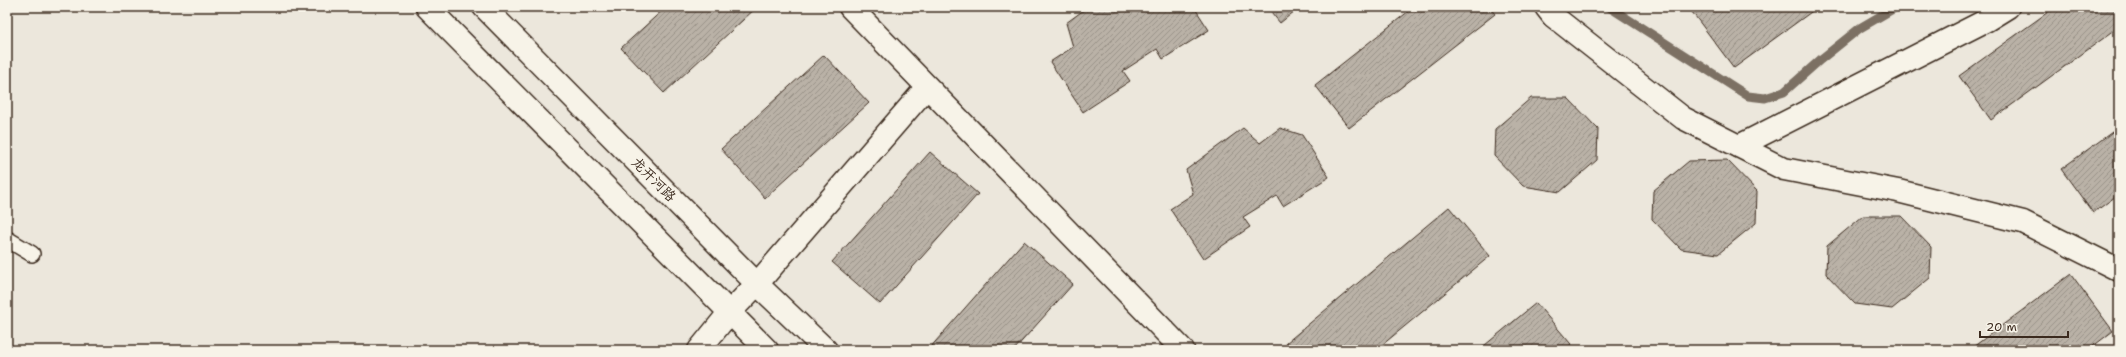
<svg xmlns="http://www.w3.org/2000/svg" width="2126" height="357" font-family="'Shantell Sans','LXGW WenKai TC',sans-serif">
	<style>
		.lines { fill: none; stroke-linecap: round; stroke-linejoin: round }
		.stream { stroke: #7c7064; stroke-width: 9 }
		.building { fill: url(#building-hatch); stroke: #3b2a1e }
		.lane-casing { stroke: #3b2a1e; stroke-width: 18 }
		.street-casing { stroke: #3b2a1e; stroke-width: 25 }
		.primary-casing { stroke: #3b2a1e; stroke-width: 25 }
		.lane { stroke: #f7f3e8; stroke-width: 15 }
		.street { stroke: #f7f3e8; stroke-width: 22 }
		.primary { stroke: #f7f3e8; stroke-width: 22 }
		.labels { text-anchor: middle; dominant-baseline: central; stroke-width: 4; stroke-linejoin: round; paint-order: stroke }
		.street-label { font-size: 14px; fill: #3b2a1e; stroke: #f7f3e8 }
	</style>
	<defs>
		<pattern id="building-hatch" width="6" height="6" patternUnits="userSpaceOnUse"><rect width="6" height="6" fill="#bab2a7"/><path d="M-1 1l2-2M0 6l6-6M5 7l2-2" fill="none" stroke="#989187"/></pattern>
	</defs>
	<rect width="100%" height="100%" fill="#ece7dc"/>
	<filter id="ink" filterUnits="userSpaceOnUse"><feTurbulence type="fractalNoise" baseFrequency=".025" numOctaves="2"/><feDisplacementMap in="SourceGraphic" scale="8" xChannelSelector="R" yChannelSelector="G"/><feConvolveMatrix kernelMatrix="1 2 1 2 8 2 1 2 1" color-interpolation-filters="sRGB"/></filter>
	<g filter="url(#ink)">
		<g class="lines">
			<polyline class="stream" points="1609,7 1748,96 1765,98 1784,92 1820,60 1860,28 1896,7"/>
		</g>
		<g class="building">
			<polygon points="666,7 757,7 664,93 621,48"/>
			<polygon points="1088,7 1194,7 1209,30 1163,59 1157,49 1123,71 1130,81 1083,112 1050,62 1073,47 1066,23"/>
			<polygon points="1267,7 1300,7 1280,23"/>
			<polygon points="1414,7 1489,7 1495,14 1349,128 1315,85"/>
			<polygon points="1699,7 1818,7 1734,68 1692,12"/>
			<polygon points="2055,7 2119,7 2119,27 1991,120 1959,76"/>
			<polygon points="824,55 869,103 765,198 721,149"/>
			<polygon points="1531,98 1568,98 1598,129 1597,160 1560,192 1523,186 1494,156 1495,129"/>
			<polygon points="2119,127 2119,194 2093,213 2061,169"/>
			<polygon points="1243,128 1260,143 1280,128 1302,135 1329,177 1283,206 1277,196 1243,217 1250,227 1203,259 1170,209 1193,194 1186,170"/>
			<polygon points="930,152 978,194 880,304 832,262"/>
			<polygon points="1727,160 1757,191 1756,223 1718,254 1681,249 1652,219 1653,191 1689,161"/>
			<polygon points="1449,207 1490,256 1376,350 1291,350 1286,343"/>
			<polygon points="1863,216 1901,216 1931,247 1930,278 1892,309 1855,304 1826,274 1827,246"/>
			<polygon points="1024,241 1073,284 1014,350 928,350"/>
			<polygon points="2071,274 2113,331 2088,350 1969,350"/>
			<polygon points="1536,303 1576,350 1479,350"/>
		</g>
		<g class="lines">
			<g class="lane-casing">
				<polyline id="lane" points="7,239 32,254"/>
			</g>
			<g class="street-casing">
				<g id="street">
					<polyline points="850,7 1183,350"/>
					<polyline points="1546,7 1553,16 1683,118 1784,169 1898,191 2023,222 2119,270"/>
					<polyline points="1739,146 1987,20 2008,7"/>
					<polyline points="699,350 729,313 757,284 927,87"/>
				</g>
			</g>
			<g class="primary-casing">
				<g id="primary">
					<polyline points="427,7 767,350"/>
					<polyline points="484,7 757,284 826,350"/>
				</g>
			</g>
			<use href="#lane" class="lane"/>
			<use href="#street" class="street"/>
			<use href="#primary" class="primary"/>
		</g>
	</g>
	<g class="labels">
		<g class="street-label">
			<text transform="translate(654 179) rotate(45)">龙开河路</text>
		</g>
	</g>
	<rect width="2126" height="357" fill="none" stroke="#f7f3e8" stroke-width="24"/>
	<rect x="12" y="12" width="2102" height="333" fill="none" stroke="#3b2a1e" stroke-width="1.5" filter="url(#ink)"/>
	<path d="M1980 331v6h88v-6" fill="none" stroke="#3b2a1e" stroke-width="2"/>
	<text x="1986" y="331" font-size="12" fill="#3b2a1e" stroke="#f7f3e8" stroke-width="3" paint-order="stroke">20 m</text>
</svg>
